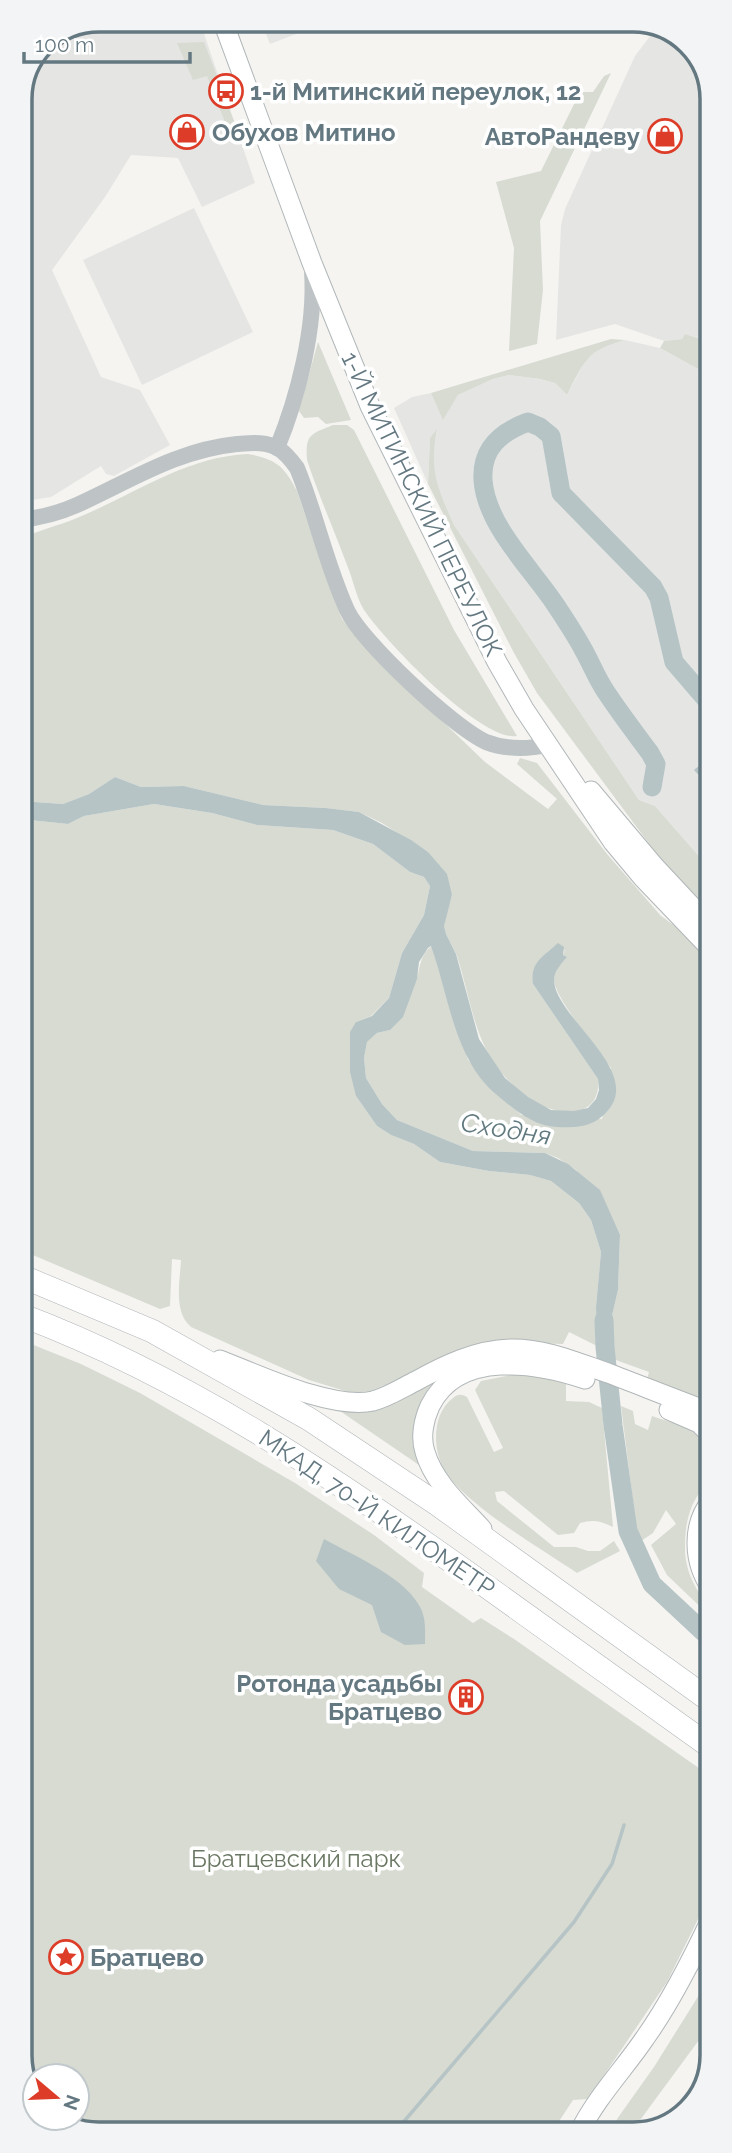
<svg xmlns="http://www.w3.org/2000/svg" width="732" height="2153" font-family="Raleway,sans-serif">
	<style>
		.built { fill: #e5e6e4 }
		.green { fill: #d7dbd2 }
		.water { fill: #b6c4c6 }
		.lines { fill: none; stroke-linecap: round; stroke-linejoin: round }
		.stream { stroke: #b6c4c6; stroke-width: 3.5 }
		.river { stroke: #b6c4c6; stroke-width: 19 }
		.major-casing { stroke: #b1b7b9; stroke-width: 21 }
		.highway-casing { stroke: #b1b6b8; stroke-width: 24 }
		.minor { stroke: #bec3c5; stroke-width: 16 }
		.major { stroke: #fff; stroke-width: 19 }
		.highway { stroke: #fff; stroke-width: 23 }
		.labels { text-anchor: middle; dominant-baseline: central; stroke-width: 7; stroke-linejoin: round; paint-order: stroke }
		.poi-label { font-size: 24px; font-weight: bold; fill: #647881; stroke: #fff; text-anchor: start }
		.street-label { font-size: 24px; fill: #647881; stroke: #fff }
		.park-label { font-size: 24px; fill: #6a7863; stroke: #fff }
		.water-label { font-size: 26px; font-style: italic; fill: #607a7f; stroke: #fff }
		.rim { fill: none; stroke: #647881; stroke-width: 3.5 }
	</style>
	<rect width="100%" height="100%" fill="#f5f4f1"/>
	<g class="built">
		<polygon points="98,19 199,19 255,183 202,207 178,158 131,155 105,197 52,270 101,377 140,390 170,445 114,476 106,474 101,466 51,497 20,502 19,94 43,42"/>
		<polygon points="260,19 335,19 270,44"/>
		<polygon points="657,27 685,39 710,78 710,342 685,334 682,339 664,341 615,324 556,340 561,225 565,209 635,56"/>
		<polygon points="194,208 253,332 142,385 83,260"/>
		<polygon points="625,340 660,348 711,376 711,870 655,806 639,800 454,525 436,484 432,455 437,430 430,438 428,484 394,408 412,397 431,393 443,419 458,395 493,379 509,375 540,379 555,383 567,395 587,357 604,345"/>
	</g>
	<g class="green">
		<polygon points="204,42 242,142 236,143 232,140 207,76 193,80 177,43"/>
		<polygon points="611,73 540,221 543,290 537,344 509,351 514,248 496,182 541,171 580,92 593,92 604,76"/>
		<polygon points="685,334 710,342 711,376 660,348 664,341 682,339"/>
		<path d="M611,339L625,340C586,350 584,362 567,395L555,383L540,379L509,375L493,379L458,395L443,420L431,393Z"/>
		<polygon points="318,342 351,420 326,424 318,417 304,418 299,411"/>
		<path d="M333,425H347L354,430L454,630L517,736C481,742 384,640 364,610C356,597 353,579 347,565C334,530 319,496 307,460C305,434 311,434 333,425Z"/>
		<path d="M437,429C429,471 437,486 454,525L639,800L655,806L711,870V912L670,871L650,845L537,693L514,653L428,484L430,438Z"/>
		<path d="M248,454C276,459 284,466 297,491L335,602L342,619L363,645L485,762L548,809L557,799L517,764L520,758L537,763L607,854L661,916L682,931L711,959L712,1406L647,1379L649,1372L613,1359L611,1320L618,1290L620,1235L576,1170L558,1158L545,1153L473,1151L397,1120L382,1104L366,1078L364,1058L367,1042L377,1033L390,1030C398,1014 410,998 416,980C421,968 419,955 432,946L468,1060L521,1115L602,1119L611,1068C598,1050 557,1001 554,981C553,972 561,964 566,957L563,955L565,949L533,984L598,1079C601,1109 576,1117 551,1109C535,1105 519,1091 507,1079C474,1045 471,999 457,956C454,947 445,936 444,926C444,917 450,904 452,895L428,852L382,823L359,812L326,808L263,805L184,786L141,787L115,777L89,794L63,804L20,801V536C35,534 47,528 61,524C125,502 179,457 248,454Z"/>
		<path d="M154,804L212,813L257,825L333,830L373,844L410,872L424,877L430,886L424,915L402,953L389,998L371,1016L356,1022V1096L377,1126L391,1135L414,1144L440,1162L489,1171L530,1175L551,1181L579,1203L591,1220L601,1252L596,1307L597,1346L569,1332L563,1344L490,1342L465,1347L392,1382L370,1391L352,1393L309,1380L191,1327C173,1312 180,1281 181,1260L172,1259L170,1306L160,1309L21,1250L20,819L68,824L84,816Z"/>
		<polygon points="21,1340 81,1364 140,1393 295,1483 374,1535 424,1573 422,1587 473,1623 481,1618 514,1639 706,1773 712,1809 713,1883 704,1907 667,1982 588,2099 573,2100 552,2132 93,2134 55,2118 77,2118 77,2076 35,2076 35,2096 22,2075"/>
		<path d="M516,1374L544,1378L566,1384V1401L589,1402L602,1408L613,1527C601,1521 593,1519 580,1523L574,1533L558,1535L504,1491L495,1492L497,1501L554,1547H576L588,1551H600L614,1541L620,1551L577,1573C540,1548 476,1511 449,1477C432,1456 430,1415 453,1398C458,1394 461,1394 467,1397L494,1452L503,1448L475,1390L481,1381Z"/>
		<path d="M434,1382C413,1407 409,1434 419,1465L340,1411L369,1410Z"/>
		<path d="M621,1406L633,1411L635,1424L648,1430L652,1416C668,1422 690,1426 702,1438C727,1464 702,1484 692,1506C686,1520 685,1535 685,1549C685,1562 689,1575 695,1586C701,1598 712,1604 712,1618L667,1575L651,1545L676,1524L666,1510L653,1533L641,1541L636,1525Z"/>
		<polygon points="709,1979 713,1981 713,2021 632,2131 614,2131 617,2119 654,2067"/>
		<polygon points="703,2082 696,2103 666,2123 690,2087"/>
	</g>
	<g class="water">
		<polygon points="711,756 711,777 705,782 694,770"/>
		<path d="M115,777L141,787L184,786L263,805L326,808L359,812L411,840L428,852L447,874L452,895L444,926L446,934L456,954L479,1039L505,1078L528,1097L551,1110L574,1111L588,1108L596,1099L599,1090L598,1079L533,984C530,962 543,957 558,943L564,947L563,955L567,957C562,963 554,971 554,980C555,1017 641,1069 609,1109C595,1127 578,1128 557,1127C533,1126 515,1110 497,1095C454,1060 449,995 431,946L428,948L419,962L417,979L403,1017L390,1030L377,1033L367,1042L364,1058L366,1078L382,1104L397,1120L473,1151L545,1153L568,1164L600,1190L620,1235L618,1290L611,1320L612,1348L597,1346L596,1307L601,1252L591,1220L579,1203L551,1181L530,1175L489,1171L440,1162L414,1144L391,1135L377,1126L356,1096L350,1072V1032L356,1022L372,1016L389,998L402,953L424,915L430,886L424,877L410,872L373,844L333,830L257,825L212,813L154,804L84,816L68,824L20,819V801L63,804L89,794Z"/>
		<path d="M324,1539C354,1556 408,1578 422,1611C426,1622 425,1633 425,1644L405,1645L381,1632L372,1605L339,1589L316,1561Z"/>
	</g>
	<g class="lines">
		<polyline class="stream" points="395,2132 574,1922 612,1864 624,1825"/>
		<g class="river">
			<path d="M652,787L656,764L650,753C635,733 620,713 606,692C597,679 591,663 583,649C575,634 565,619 555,604C531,568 486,525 483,480C481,448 501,432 528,422L540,427L551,436L561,493L653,587L659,598L674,662L711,705"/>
			<polyline points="604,1320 605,1347 613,1425 628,1531 652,1584 712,1640"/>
		</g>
		<g class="major-casing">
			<g id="major">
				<polyline points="222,19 312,263 370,406 497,662 524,709 613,842 643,878 711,949"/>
				<polyline points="591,791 655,867 711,927"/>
				<path d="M220,1360C259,1375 332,1410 373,1401C388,1397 402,1388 416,1381C445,1365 476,1350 510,1349C544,1348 576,1362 608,1373C642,1386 677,1400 712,1413"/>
				<polyline points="669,1410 699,1423 712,1436"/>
				<path d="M712,1500C691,1525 693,1563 712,1589"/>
				<path d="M482,1529C461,1506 434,1483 425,1452C420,1437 424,1419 430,1406C458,1349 538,1363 585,1379"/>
				<path d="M580,2131C596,2098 624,2069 645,2038C672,2000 693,1958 713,1915"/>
			</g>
		</g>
		<g class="highway-casing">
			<g id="highway">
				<polyline points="21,1276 152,1331 309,1419 437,1504 712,1702"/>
				<path d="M21,1315C188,1378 335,1478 479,1581C557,1637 635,1693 712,1748"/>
			</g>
		</g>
		<g class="minor">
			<path d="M277,448C298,397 316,327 312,272"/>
			<path d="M20,520C39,518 59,513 77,505C130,481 177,450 237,444C251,443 266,441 279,449C287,454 292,461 297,468C316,514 326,564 347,610C362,642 453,727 486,742C506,750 528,749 549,745"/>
		</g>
		<use href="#major" class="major"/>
		<use href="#highway" class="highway"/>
	</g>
	<defs>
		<g id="bus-ring" transform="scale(1.75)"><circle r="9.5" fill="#fff" stroke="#dd3d28" stroke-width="1.5"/><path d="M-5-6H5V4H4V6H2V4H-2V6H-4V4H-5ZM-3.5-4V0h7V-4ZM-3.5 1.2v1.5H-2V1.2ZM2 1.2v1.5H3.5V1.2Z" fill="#dd3d28"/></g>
		<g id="shop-ring" transform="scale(1.75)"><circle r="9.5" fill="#fff" stroke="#dd3d28" stroke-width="1.5"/><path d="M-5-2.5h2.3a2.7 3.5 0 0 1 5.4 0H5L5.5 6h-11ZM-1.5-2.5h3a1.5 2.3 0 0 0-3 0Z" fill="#dd3d28"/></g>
		<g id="building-ring" transform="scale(1.75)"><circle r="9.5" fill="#fff" stroke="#dd3d28" stroke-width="1.5"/><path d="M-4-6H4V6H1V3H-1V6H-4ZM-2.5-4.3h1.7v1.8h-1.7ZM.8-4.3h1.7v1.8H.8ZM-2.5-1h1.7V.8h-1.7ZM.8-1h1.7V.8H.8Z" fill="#dd3d28"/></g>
		<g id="sight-ring" transform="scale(1.75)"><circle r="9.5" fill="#fff" stroke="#dd3d28" stroke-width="1.5"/><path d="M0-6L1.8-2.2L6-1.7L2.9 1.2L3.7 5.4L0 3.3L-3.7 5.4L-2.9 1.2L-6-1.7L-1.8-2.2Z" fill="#dd3d28"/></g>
	</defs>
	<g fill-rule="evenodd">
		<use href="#bus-ring" x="226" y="91"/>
		<use href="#shop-ring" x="187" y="132"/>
		<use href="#shop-ring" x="665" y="136"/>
		<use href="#building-ring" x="466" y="1697"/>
		<use href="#sight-ring" x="66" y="1957"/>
	</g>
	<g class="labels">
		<g class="poi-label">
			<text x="250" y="91">1-й Митинский переулок, 12</text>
			<text x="212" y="132">Обухов Митино</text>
			<text x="640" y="136" text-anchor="end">АвтоРандеву</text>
			<text x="442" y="1683" text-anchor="end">Ротонда усадьбы<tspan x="442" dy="28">Братцево</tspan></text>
			<text x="90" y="1957">Братцево</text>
		</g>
		<g class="street-label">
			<text transform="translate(422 504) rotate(64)">1-Й МИТИНСКИЙ ПЕРЕУЛОК</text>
			<text transform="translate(377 1513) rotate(34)">МКАД, 70-Й КИЛОМЕТР</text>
		</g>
		<g class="park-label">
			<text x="296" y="1858">Братцевский парк</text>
		</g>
		<g class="water-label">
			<text transform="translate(506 1129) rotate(9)">Сходня</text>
		</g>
	</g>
	<path d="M0 0H732V2153H0ZM99 32H633A67 67 0 0 1 700 99V2055A67 67 0 0 1 633 2122H99A67 67 0 0 1 32 2055V99A67 67 0 0 1 99 32Z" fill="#f3f4f5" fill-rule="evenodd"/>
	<path class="rim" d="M99 32H633A67 67 0 0 1 700 99V2055A67 67 0 0 1 633 2122H99A67 67 0 0 1 32 2055V99A67 67 0 0 1 99 32Z"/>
	<g transform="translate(56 2097) rotate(109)"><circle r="33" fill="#ffffff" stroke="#c1c9cd" stroke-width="2"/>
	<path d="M0-5L12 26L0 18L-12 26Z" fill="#dd3d28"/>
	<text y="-10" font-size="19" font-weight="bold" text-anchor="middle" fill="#647881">N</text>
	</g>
	<path d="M24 52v10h166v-10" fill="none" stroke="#647881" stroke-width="3.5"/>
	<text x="35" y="52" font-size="21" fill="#647881" stroke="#ffffff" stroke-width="5" paint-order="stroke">100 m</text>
</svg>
